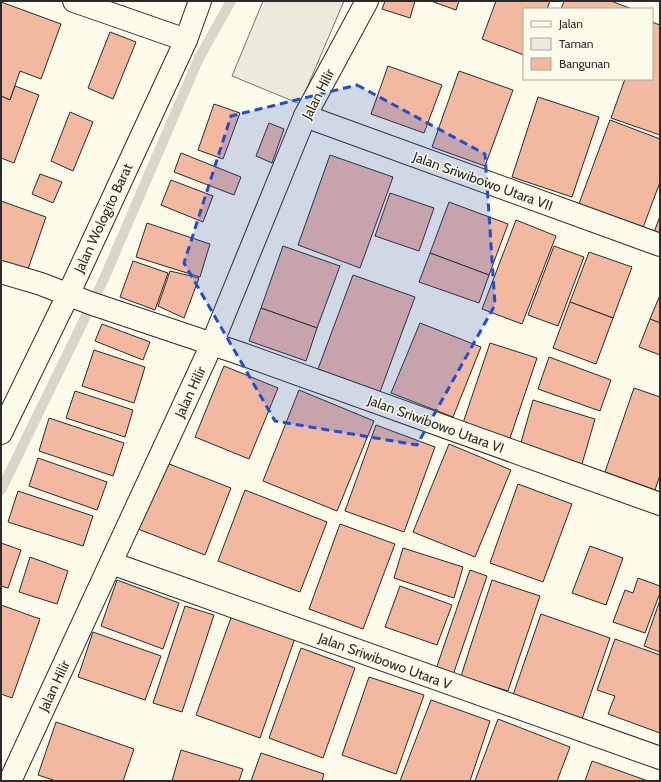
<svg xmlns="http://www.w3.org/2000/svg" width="661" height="782" font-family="Cabin,sans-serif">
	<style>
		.green { fill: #ecebdb; stroke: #74746e }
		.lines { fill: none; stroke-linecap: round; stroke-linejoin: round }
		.stream { stroke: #d8d7c9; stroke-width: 10 }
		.building { fill: #f2b8a0; stroke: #2b2b2b }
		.minor-casing { stroke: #2b2b2b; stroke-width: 24 }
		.minor { stroke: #fdfbea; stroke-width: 22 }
		.marked { fill: #1d4ed8; fill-opacity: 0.2; stroke: #1d4ed8; stroke-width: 3; stroke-dasharray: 8 5; stroke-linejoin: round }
		.labels { text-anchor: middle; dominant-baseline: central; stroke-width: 3; stroke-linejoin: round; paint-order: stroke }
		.street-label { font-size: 14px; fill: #2b2b2b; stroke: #fdfbea }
	</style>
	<rect width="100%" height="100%" fill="#fdfbea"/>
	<polygon class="green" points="263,1 344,1 300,104 232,76"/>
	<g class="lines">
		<polyline class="stream" points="1,490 103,281 199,58 231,1"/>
	</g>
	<g class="building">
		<polygon points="385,1 415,1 410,18 382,9"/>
		<polygon points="431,1 459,1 456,10"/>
		<polygon points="496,1 550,1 547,9 524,9 524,55 482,39"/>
		<polygon points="564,1 611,1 632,9 561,9"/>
		<polygon points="1,2 61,24 41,79 20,71 10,100 1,96"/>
		<polygon points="652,22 660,25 660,135 611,118 625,79 652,79"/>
		<polygon points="110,32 136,42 113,99 88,88"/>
		<polygon points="388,66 442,85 424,133 371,114"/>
		<polygon points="459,71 513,90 485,166 432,147"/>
		<polygon points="15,86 39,95 14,163 1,158 1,96 10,100"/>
		<polygon points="538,97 599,117 572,197 512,177"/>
		<polygon points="214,104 240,113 223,159 198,150"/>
		<polygon points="70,112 93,122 73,171 51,161"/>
		<polygon points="610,120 660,139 660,182 641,233 577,209"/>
		<polygon points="269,123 284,129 272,163 256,156"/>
		<polygon points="181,153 241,177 234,195 174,172"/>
		<polygon points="330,155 393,177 360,268 298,245"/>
		<polygon points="40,174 62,182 53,203 32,194"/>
		<polygon points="171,180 213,196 203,222 161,205"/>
		<polygon points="390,193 434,208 419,251 375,236"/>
		<polygon points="1,201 46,217 27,272 1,263"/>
		<polygon points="449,202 508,224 489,275 430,253"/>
		<polygon points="660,216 660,237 653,235"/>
		<polygon points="516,220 556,236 522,324 482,309"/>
		<polygon points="147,223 210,244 200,277 136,257"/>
		<polygon points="283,246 340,266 317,328 261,308"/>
		<polygon points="554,246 584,257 558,326 528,315"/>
		<polygon points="589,252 632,267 613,318 570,302"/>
		<polygon points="430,253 489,275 479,303 419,282"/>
		<polygon points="133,261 168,273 155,310 120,297"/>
		<polygon points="170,271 199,278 184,318 158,306"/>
		<polygon points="353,275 415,297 380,392 318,369"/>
		<polygon points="660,295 660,323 650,319"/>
		<polygon points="570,302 613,318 596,364 553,348"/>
		<polygon points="261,308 317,328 306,361 249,341"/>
		<polygon points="650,319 660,323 660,355 639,347"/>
		<polygon points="420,323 481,347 453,417 391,393"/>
		<polygon points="102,324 150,342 143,360 95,341"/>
		<polygon points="490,343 537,358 510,438 463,423"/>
		<polygon points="94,350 145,367 134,403 82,386"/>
		<polygon points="549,357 611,380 600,411 538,389"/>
		<polygon points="224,366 278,388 249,459 195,437"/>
		<polygon points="634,388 660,397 660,475 655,490 605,472"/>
		<polygon points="299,390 374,421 337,511 263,481"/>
		<polygon points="75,391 133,410 125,437 66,418"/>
		<polygon points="533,400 595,419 582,464 520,446"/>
		<polygon points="49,418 124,443 113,476 39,451"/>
		<polygon points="376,425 435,447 404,532 345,511"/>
		<polygon points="449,444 511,470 475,557 413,532"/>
		<polygon points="38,458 107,482 97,510 29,486"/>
		<polygon points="164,462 231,488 205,555 138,529"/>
		<polygon points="518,484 572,504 543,582 490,563"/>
		<polygon points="245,490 327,522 300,592 218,561"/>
		<polygon points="18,491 93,516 83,546 8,522"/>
		<polygon points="340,524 395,544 363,629 309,609"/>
		<polygon points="1,543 21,550 8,588 1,586"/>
		<polygon points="590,546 623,558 606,605 572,593"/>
		<polygon points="403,548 463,567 454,598 394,578"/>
		<polygon points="30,557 68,571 57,604 19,592"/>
		<polygon points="470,570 487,576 453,675 436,669"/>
		<polygon points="638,578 660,586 660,593 645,633 613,622 625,590 633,593"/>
		<polygon points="117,580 179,603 163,649 101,626"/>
		<polygon points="492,580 540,596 508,691 461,676"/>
		<polygon points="400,586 452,605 437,645 385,627"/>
		<polygon points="660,600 660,652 644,646"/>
		<polygon points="1,605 40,619 12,698 1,694"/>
		<polygon points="185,606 214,615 182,712 153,703"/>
		<polygon points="541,614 610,638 582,719 513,695"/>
		<polygon points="232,615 295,638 260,738 196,715"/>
		<polygon points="93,632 161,656 145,700 78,677"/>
		<polygon points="615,639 660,655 660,733 608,714 615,696 597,690"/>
		<polygon points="301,648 355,668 323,758 269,738"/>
		<polygon points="369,677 424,695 396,774 342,755"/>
		<polygon points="431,700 490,721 470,781 400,781"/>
		<polygon points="498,719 570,747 557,781 475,781"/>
		<polygon points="56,722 134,749 123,781 56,781 38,775"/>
		<polygon points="181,750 243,769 239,781 172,781"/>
		<polygon points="261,753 324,774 322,781 251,781"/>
		<polygon points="592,761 648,781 585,781"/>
	</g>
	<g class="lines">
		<g class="minor-casing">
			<g id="minor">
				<polyline points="74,1 186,40"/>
				<polyline points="305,116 660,245"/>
				<polyline points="1,272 41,284 90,303 242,354 660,504"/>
				<polyline points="1,433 68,295 186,40 200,1"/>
				<polyline points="111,563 660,758"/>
				<polyline points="10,781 212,344 305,116 367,1"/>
			</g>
		</g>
		<use href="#minor" class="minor"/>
	</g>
	<path class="marked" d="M357,85L485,154L495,305L417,445L275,421L184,263L231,116Z"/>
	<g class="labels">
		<g class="street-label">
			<text transform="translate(318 94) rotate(-63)">Jalan Hilir</text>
			<text transform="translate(483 181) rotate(20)">Jalan Sriwibowo Utara VII</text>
			<text transform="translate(103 218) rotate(-65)">Jalan Wologito Barat</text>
			<text transform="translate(190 392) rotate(-65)">Jalan Hilir</text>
			<text transform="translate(436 424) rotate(20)">Jalan Sriwibowo Utara VI</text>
			<text transform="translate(385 661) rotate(20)">Jalan Sriwibowo Utara V</text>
			<text transform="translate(54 686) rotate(-65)">Jalan Hilir</text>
		</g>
	</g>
	<rect width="661" height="782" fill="none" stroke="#2b2b2b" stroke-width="4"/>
	<rect x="523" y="8" width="130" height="72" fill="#fdfbea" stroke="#a9a89e"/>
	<rect x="531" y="21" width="20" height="6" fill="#fdfbea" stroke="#a9a89e"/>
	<text x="559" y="28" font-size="12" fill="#2b2b2b">Jalan</text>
	<rect x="531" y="38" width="20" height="12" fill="#ecebdb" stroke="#a9a89e"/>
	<text x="559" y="48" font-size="12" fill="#2b2b2b">Taman</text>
	<rect x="531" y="58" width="20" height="12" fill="#f2b8a0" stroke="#a9a89e"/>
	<text x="559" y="68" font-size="12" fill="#2b2b2b">Bangunan</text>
</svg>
